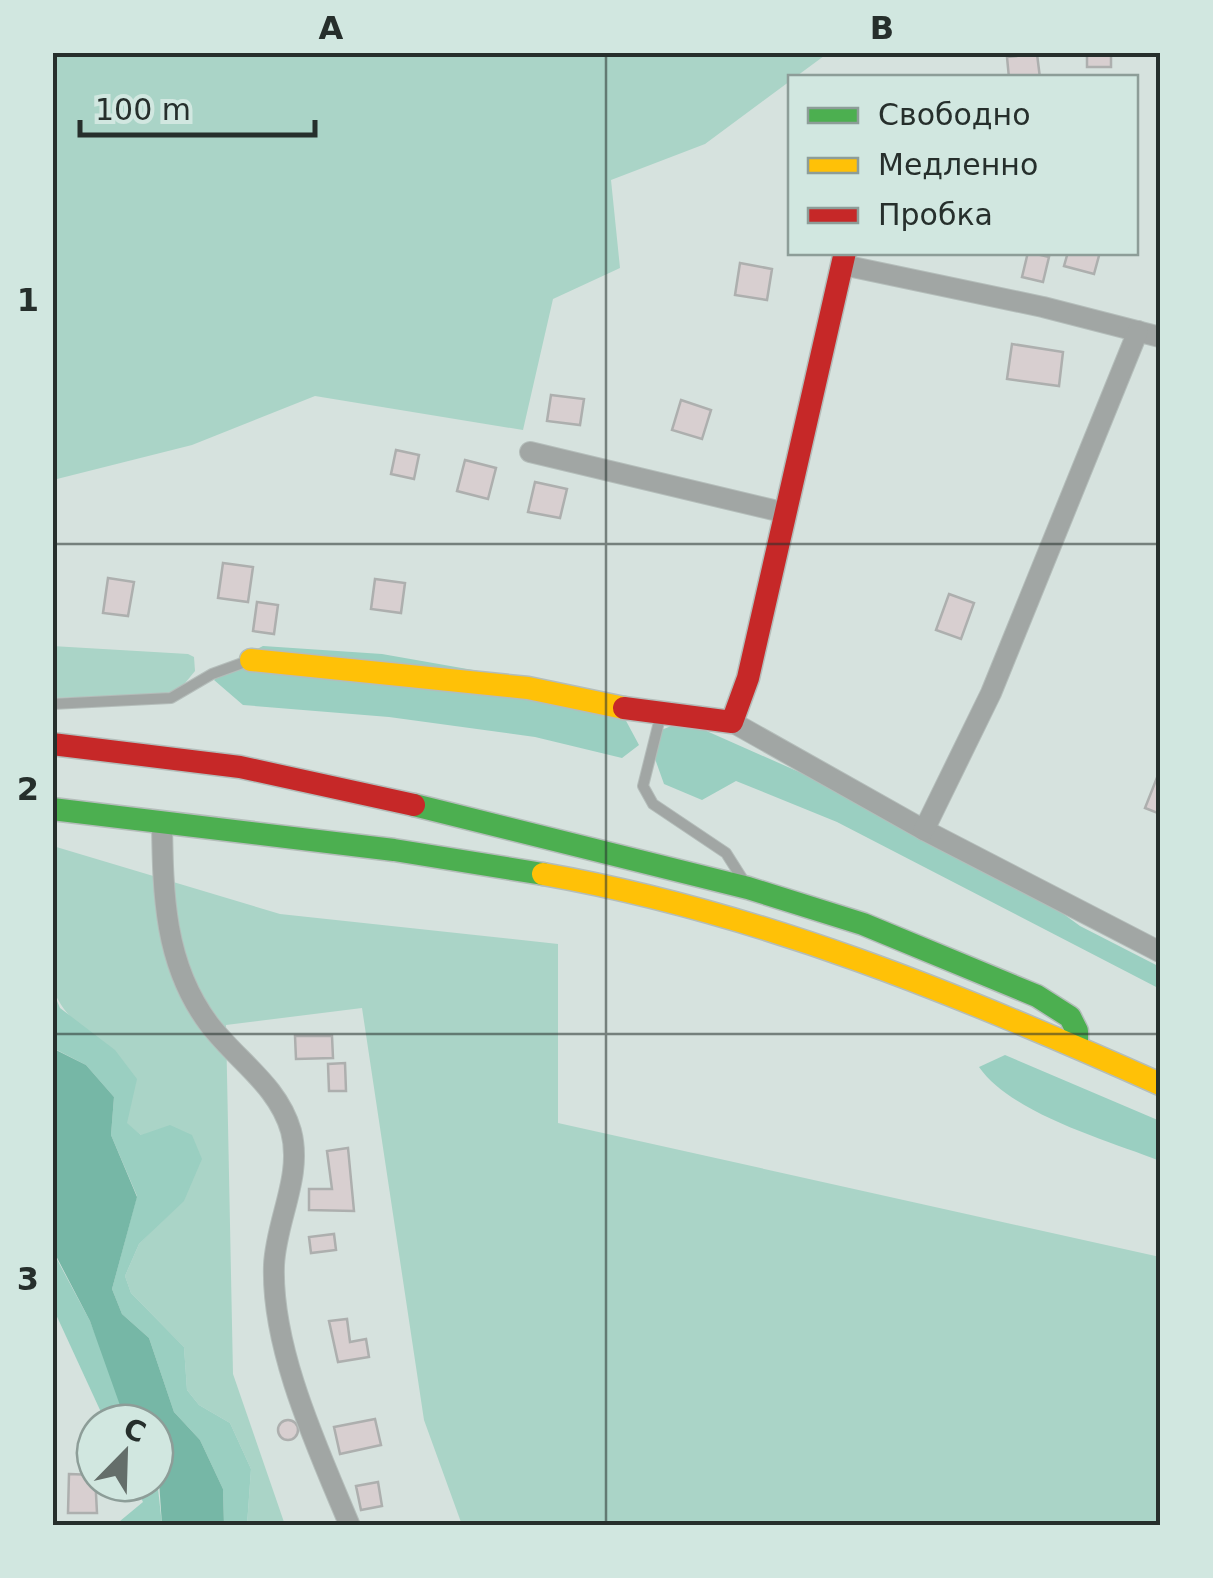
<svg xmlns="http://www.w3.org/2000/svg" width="1213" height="1578" font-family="'DejaVu Sans',sans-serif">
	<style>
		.green { fill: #aad4c7 }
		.forest { fill: #9acfc1 }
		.water { fill: #76b7a6 }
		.building { fill: #d8cfd0; stroke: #adafae; stroke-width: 2.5 }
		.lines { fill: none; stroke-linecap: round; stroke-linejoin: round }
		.lane-casing { stroke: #b4bdba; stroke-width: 12 }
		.street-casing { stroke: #b4bdba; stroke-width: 22 }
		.fast-casing { stroke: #b4bdba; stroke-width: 25 }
		.slow-casing { stroke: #b4bdba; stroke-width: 25 }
		.jam-casing { stroke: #b4bdba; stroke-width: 25 }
		.lane { stroke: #a1a6a4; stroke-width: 10 }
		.street { stroke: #a1a6a4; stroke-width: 20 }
		.fast { stroke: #4caf50; stroke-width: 22 }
		.slow { stroke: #ffc107; stroke-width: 22 }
		.jam { stroke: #c62828; stroke-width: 22 }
		.grid { fill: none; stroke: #262f2c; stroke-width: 2.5; stroke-opacity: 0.55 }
		.neatline { fill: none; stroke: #262f2c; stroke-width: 4 }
		.grid-label { font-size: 32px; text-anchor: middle; font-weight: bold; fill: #262f2c }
	</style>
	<rect width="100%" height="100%" fill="#d6e2de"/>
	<g class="green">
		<polygon points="53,52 828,52 828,53 705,144 611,180 620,268 553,299 523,430 315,396 192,445 53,480"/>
		<polygon points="52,646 188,654 194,657 195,671 181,688 166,694 53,698"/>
		<path d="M53,846L280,914L558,944V1123L1160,1257V1525H462L424,1420L362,1008L226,1025L233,1374L285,1525H247L251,1469L230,1423L199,1405L187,1390L184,1347L131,1293L125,1276L139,1244L184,1200L141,1135L126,1123L114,1050C87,1032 65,1019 53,989Z"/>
	</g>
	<g class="forest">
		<polygon points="263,646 382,654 575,688 624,717 639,745 622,758 535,737 389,717 243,705 214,680 233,661"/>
		<polygon points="684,721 858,798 1009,874 1080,926 1160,967 1160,989 837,822 736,781 702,800 664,784 654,756 656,732"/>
		<polygon points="52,989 60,1008 115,1050 137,1079 127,1123 141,1135 170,1125 192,1135 202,1159 184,1201 139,1244 125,1276 131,1293 184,1347 187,1390 199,1405 230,1423 251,1469 247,1525 224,1525 223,1489 200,1440 174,1412 149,1338 122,1314 112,1289 137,1196 111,1135 114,1097 86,1065 53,1048"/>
		<path d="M1005,1055L1160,1121V1161C1106,1140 1012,1114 979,1067Z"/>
		<polygon points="52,1250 90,1321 130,1423 106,1423 53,1308"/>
		<polygon points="155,1461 162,1525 114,1526 143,1502 134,1483 155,1483"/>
	</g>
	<polygon class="water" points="52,1048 86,1065 114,1097 111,1135 137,1197 112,1289 122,1314 149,1338 174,1412 200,1440 223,1489 224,1525 162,1525 155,1423 130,1423 122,1411 90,1321 53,1250"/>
	<g class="building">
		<rect x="1087" y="52" width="24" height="15"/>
		<polygon points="1037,54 1040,78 1009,78 1007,57"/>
		<polygon points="1028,252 1049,257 1043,282 1022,277"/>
		<polygon points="1068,252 1100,252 1094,274 1064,266"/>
		<polygon points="740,263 772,269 767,300 735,295"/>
		<polygon points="1012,344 1063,352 1059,386 1007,379"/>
		<polygon points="551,395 584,399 580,425 547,421"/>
		<polygon points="681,400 711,410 702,439 672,430"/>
		<polygon points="396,450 419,455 414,479 391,474"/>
		<polygon points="465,460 496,468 488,499 457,491"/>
		<polygon points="535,482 567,489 560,518 528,512"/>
		<polygon points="223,563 253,567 248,602 218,598"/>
		<polygon points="108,578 134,582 128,616 103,613"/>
		<polygon points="375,579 405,583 401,613 371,609"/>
		<polygon points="949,594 974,603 961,639 936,630"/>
		<polygon points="257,602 278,605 274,634 253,631"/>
		<polygon points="1160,770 1160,814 1145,808"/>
		<polygon points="295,1036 332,1036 333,1058 296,1059"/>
		<polygon points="345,1063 346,1091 329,1091 328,1064"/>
		<polygon points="348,1148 354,1211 309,1210 309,1189 332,1189 327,1151"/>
		<polygon points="334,1234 336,1250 311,1253 309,1237"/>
		<polygon points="347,1319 350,1342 366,1339 369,1357 338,1362 329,1321"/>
		<polygon points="375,1419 381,1445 340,1454 334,1427"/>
		<circle cx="288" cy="1430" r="10"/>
		<polygon points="69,1474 95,1475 97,1513 68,1513"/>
		<polygon points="378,1482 382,1506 361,1510 356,1486"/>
	</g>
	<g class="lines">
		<g class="lane-casing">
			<g id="lane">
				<polyline points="52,704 171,698 212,674 248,661"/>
				<polyline points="661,714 643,786 653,804 726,853 745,883"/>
			</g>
		</g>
		<g class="street-casing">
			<g id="street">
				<polyline points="843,265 1043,307 1160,337"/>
				<polyline points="530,452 786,513"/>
				<polyline points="732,722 924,830 1160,952"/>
				<path d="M162,822C163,894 164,964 209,1024C237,1061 278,1085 291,1131C303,1176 276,1220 274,1265C271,1349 318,1449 350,1526"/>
				<polyline points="924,830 991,693 1138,331"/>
			</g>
		</g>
		<g class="fast-casing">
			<g id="fast">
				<polyline points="414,805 748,888 863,924 1037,996 1070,1017 1077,1031 1077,1046"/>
				<polyline points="52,809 394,850 543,874"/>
			</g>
		</g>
		<g class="slow-casing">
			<g id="slow">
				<polyline points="251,660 528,688 624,708"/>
				<path d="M543,874C759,912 961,995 1160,1084"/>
			</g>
		</g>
		<g class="jam-casing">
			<g id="jam">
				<polyline points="624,708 732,722 748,678 845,252"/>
				<polyline points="52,744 240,767 414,805"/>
			</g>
		</g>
		<use href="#lane" class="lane"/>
		<use href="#street" class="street"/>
		<use href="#fast" class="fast"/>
		<use href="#slow" class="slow"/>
		<use href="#jam" class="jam"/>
	</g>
	<path class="grid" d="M606,52V1526M52,544H1160M52,1034H1160"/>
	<rect width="1213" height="1578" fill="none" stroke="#d1e7e0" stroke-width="110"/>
	<rect x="788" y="75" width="350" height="180" fill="#d1e7e0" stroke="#8d9d98" stroke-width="2.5"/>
	<rect x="808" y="108" width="50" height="15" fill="#4caf50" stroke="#8d9d98" stroke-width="2.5"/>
	<text x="878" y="125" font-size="30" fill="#262f2c">Свободно</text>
	<rect x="808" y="158" width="50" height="15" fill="#ffc107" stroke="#8d9d98" stroke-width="2.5"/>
	<text x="878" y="175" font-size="30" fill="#262f2c">Медленно</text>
	<rect x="808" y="208" width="50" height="15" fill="#c62828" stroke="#8d9d98" stroke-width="2.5"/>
	<text x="878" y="225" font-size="30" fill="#262f2c">Пробка</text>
	<g transform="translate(125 1453) rotate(23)"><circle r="48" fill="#d1e7e0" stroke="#8d9d98" stroke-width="2.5"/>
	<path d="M0-8L18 38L0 25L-18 38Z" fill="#646e6a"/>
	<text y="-15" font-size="28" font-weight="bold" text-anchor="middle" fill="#262f2c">С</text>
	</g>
	<path d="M80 120v15h235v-15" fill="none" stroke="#262f2c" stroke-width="5"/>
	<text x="95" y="120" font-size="30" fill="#262f2c" stroke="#d1e7e0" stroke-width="8" paint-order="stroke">100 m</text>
	<rect x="55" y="55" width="1103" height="1468" class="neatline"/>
	<g class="grid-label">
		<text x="331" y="39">A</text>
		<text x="882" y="39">B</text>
		<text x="28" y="311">1</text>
		<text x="28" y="800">2</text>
		<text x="28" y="1290">3</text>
	</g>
</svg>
